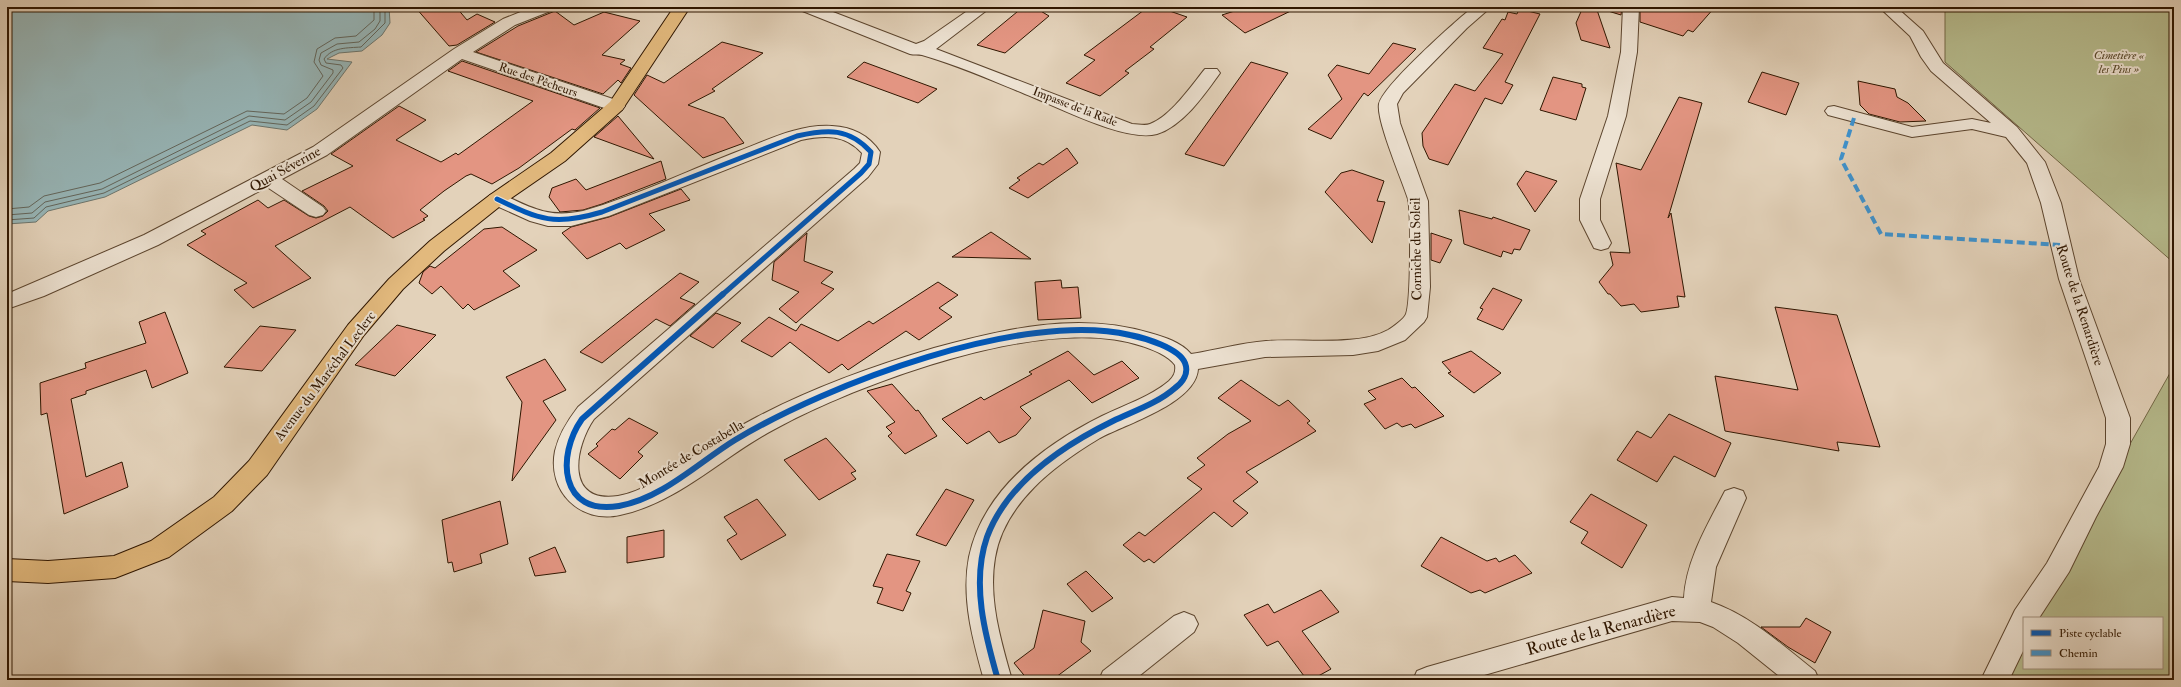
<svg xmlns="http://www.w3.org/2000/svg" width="2181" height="687" font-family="'IM FELL Double Pica',serif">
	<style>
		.green { fill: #b6bb8d; stroke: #726846 }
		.water { fill: #97b6b8; stroke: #6d766e }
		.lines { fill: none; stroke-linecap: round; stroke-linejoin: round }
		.shore { stroke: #63665c; stroke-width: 1 }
		.building { fill: #e39582; stroke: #2f1600 }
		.minor-casing { stroke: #5c452e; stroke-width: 2 }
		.major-casing { stroke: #2f1600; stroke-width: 2 }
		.minor { fill: #ede2d2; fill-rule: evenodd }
		.major { fill: #e2b97d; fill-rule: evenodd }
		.quiet { stroke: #3d93d0; stroke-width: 4; stroke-dasharray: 8 4; stroke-linecap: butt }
		.cycleway-far1-casing { stroke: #ede2d2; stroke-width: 7 }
		.cycleway-casing { stroke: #ede2d2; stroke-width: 9 }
		.cycleway-far1 { stroke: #0057b8; stroke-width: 5 }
		.cycleway { stroke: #0057b8; stroke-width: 6 }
		.labels { text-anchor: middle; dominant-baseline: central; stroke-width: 4; stroke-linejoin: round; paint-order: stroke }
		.far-park-label { font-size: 12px; font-style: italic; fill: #58482a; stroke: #ede2d2 }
		.far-street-label { font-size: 12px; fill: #2f1600; stroke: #ede2d2 }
		.street-label { font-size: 14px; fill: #2f1600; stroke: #ede2d2 }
		.near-street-label { font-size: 17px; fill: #2f1600; stroke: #ede2d2 }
	</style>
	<rect width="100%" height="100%" fill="#e3d2ba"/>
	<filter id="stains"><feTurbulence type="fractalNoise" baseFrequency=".005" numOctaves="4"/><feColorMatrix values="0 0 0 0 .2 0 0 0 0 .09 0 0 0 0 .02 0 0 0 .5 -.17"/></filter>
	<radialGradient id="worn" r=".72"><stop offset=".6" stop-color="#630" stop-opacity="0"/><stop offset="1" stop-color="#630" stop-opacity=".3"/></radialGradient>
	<g class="green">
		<polygon points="1945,7 2174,7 2174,263 1945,62"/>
		<polygon points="2174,366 2174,680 1997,680 2024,632 2024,668 2162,668 2162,618 2032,618"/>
	</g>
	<polygon class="water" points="7,7 389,7 390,23 382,35 362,51 339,53 327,59 352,62 317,109 287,130 252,125 105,197 48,211 36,222 7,224"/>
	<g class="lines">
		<g class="shore">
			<polyline points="7,209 29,207 44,196 100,183 247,111 284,114 307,98 323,76 314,62 317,49 335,38 356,36 374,20 374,7"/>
			<polyline points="7,215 32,213 45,202 102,189 249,116 285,120 311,102 333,73 333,70 321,65 319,60 321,53 337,44 359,42 375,29 380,21 380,7"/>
			<path d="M7,220L34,218L46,207L104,193L250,121L287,125L314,106L343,68L341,65L326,63L324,59C332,47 348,48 361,47L385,23V7"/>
		</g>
	</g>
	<g class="building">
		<polygon points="415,7 456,7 467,20 477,14 495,22 457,45 449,46"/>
		<polygon points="1023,7 1034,7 1049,16 1005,53 977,45"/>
		<polygon points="1148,7 1158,7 1187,17 1150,47 1154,49 1125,71 1129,73 1100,96 1066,83 1095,60 1084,55"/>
		<polygon points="1247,7 1299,7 1245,33 1222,15"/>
		<polygon points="1583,7 1596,7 1610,48 1581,40 1576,23"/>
		<polygon points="1608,7 1622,7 1621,15 1608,11"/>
		<polygon points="1640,7 1715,7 1693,32 1688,30 1683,36 1640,22"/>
		<polygon points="1519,9 1540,14 1505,82 1513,85 1502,104 1485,98 1448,165 1429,159 1423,146 1422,133 1455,84 1475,91 1503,54 1483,48 1502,19 1505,20 1508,12 1517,14"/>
		<polygon points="555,11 574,25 604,12 640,21 602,55 625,60 620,64 631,68 621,83 618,80 603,94 476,52 518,26"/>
		<polygon points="722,42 763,53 712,89 715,91 688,105 724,118 744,143 703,158 634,95 647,75 664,83"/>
		<polygon points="1393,43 1416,49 1368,96 1364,93 1331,139 1308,129 1342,99 1328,75 1337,65 1369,74"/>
		<polygon points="462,61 600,108 575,130 572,129 519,168 492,184 471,174 466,176 444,191 420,210 428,216 423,219 425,220 393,238 350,207 275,246 311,278 253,308 234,290 247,283 187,245 206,234 201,231 258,200 268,208 284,200 309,216 316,218 323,216 328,211 324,206 302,191 353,166 331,154 399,106 426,120 396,140 441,162 456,153 458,155 533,101 448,71"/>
		<polygon points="864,62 937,89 918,103 847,77"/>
		<polygon points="1251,62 1288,73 1224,166 1185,154"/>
		<polygon points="1762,72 1799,83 1786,115 1748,102"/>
		<polygon points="1553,77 1582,84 1582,87 1586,88 1576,120 1540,110"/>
		<polygon points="1858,81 1895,89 1897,97 1908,103 1926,121 1900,122 1869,114 1860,105"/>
		<polygon points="1679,97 1702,103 1668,218 1671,213 1685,297 1677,296 1679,307 1641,312 1634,304 1621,306 1610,294 1608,294 1599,282 1613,265 1610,252 1630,253 1616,163 1641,170"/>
		<polygon points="618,116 654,159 594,137"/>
		<polygon points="1067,148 1078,163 1028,198 1009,188 1020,180 1017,178 1039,163 1043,165"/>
		<polygon points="661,161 666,179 602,204 583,210 560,212 549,197 552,188 576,179 586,190"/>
		<polygon points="1352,170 1384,181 1377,201 1385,202 1372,243 1325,192 1341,173"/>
		<polygon points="1526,171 1557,181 1535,212 1517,184"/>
		<polygon points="681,189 690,200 649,214 665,230 626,249 620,243 587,259 562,233 571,227 609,217"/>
		<polygon points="1459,210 1492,219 1493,217 1530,230 1520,250 1514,249 1512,254 1503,251 1501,257 1464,244"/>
		<polygon points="502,227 537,250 503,271 520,286 474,310 468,304 463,309 441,286 432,294 419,283 423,272 430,266 435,268 484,229"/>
		<polygon points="991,232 1031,259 952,257"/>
		<polygon points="807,233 804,261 833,272 821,283 834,289 796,323 779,309 799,292 772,280 774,262"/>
		<polygon points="1431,233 1452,240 1440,263 1431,260"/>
		<polygon points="680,273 699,282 680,298 695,304 670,326 656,319 602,363 580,352"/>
		<polygon points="1061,280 1062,288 1078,287 1081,318 1038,320 1035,282"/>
		<polygon points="938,282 958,295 939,308 952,317 919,340 906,331 848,370 842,364 829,373 790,342 772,357 741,341 769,317 796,331 801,324 838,341 869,321 873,324"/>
		<polygon points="1493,288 1522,300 1503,330 1477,319 1483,309 1480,308"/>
		<polygon points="1775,307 1837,315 1880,447 1837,442 1839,451 1725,431 1715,376 1798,390"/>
		<polygon points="165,312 188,373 152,388 146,370 86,391 86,394 71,399 86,477 122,462 128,487 64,514 47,413 41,415 40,383 86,368 85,363 146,343 139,322"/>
		<polygon points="716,313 741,323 713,348 690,336"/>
		<polygon points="397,325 436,335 395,376 355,365"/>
		<polygon points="260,326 296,330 262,371 224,367"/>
		<polygon points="1068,351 1094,375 1122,361 1139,378 1092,403 1069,380 1020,407 1031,418 1016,435 999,443 989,431 967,444 942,419 981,397 984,400 1032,374 1029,372"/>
		<polygon points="1471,351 1501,373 1474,393 1448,373 1451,372 1442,362"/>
		<polygon points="545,359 566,390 543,401 556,420 512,481 522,402 506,377"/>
		<polygon points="1402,378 1412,388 1415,387 1444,416 1415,428 1411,424 1402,427 1397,423 1385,429 1364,404 1376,399 1368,391"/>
		<polygon points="1241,380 1279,406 1288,400 1310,421 1307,423 1316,431 1246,472 1258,482 1233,501 1248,513 1232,527 1214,512 1154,563 1149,559 1144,562 1123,545 1139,532 1145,536 1202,489 1187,478 1205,465 1197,458 1228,434 1251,421 1218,398"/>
		<polygon points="892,384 916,411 918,410 937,436 905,454 888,436 892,433 886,427 895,422 867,391"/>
		<polygon points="1669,414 1731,443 1715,477 1674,456 1657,482 1617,460 1637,431 1651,438"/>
		<polygon points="629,418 658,433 638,452 643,456 620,479 588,454 598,446 596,444 612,429 615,430"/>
		<polygon points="826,438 856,471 851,473 856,479 819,500 784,460"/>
		<polygon points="946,489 974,500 946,546 916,535"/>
		<polygon points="1591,494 1647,525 1622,568 1581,543 1588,532 1570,522"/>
		<polygon points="757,499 786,535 741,560 727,540 737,534 724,517"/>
		<polygon points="500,501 508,544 480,554 482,563 454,572 452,562 448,563 442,520"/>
		<polygon points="664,530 664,557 627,563 627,537"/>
		<polygon points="1441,537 1487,561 1496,558 1499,562 1515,555 1532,573 1485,593 1480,590 1471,593 1421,566"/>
		<polygon points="555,547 566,572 535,576 529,558"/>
		<polygon points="887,554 920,561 906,591 911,593 903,611 877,603 883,588 873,586"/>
		<polygon points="1086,571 1113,598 1092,612 1067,584"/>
		<polygon points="1321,590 1339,612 1302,631 1331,669 1311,680 1307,680 1278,641 1267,646 1244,615 1268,604 1274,613"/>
		<polygon points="1043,610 1085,621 1081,642 1091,651 1052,680 1028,680 1014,663 1034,648"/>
		<polygon points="1806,618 1831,632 1815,663 1788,647 1761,627 1800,627"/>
	</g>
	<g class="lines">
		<g class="minor-casing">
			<g id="minor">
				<polygon points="533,7 555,7 553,10 515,25 473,52 622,102 625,106 622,110 616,111 610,110 462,59 327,155 282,179 323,207 326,211 323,215 316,217 309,215 267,187 158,245 44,296 7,309 7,294 144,235 313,147 454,49 503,19"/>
				<path d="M798,7H820L916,44L924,41L973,7H991L936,49L1132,124C1138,124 1145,126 1150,124C1171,116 1191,86 1205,69H1217L1220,73C1205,94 1183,126 1157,134C1126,143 1056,106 1025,94C991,80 957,65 922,55C918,54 914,55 910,54L800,10Z"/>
				<path d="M1473,7H1491L1467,28L1403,93L1397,104L1400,123L1428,201L1430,287L1427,317L1424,322L1405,340L1378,351L1353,355L1265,357L1198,369C1196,403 1126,424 1100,438C1055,465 1004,503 995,558C988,599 1001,641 1012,680H984C973,641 961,598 969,557C983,490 1044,445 1102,416C1124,405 1150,397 1169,381C1174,376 1176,372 1175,365C1168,355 1153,350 1142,346C1046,313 859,383 773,430C722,457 678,503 620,515C580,524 547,491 555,451C559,434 568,420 578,407L854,169L860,163L862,153C845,134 824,135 801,140L609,216L571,226H548L530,221L490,203L487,199L490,195L497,193L504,195C533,209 550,218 583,211C636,196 687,171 739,151C768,140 799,124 832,126C852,127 869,135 880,152L878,164L868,177L594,419C574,448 565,504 618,496C648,491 676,467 701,450C719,438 738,427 757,417C814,387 873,366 934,348C1004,329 1078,311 1150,333C1164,337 1181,342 1191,354C1216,350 1241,343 1266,341C1301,338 1358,347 1388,330C1393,327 1404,319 1406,314C1411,302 1411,212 1408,199C1402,180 1376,120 1379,104C1383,85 1456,21 1473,7Z"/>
				<polygon points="1623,7 1639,7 1637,52 1626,116 1600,199 1600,220 1611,243 1608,248 1601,250 1594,248 1580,220 1580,199 1608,116 1621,52"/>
				<polygon points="1879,7 1896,7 1923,31 1943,63 2017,127 2045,162 2061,203 2079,279 2130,418 2130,444 2123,467 2096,517 2069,572 2039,618 2024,618 2024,649 2009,680 1981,680 2015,610 2047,563 2099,467 2106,444 2106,418 2059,279 2041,203 2027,163 2006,137 1972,129 1912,137 1828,115 1825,111 1828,107 1834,106 1912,127 1972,119 1991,123 1931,71 1921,57 1910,36"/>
				<path d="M1734,488L1743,491L1746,498L1716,567L1711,602C1751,616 1782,645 1815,671L1819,680H1784L1738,643L1713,627L1700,622L1672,621L1467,680H1413L1417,671L1427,667L1672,597L1684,598C1686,560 1708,524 1725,491Z"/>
				<polygon points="1184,612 1194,616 1198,624 1194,632 1134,680 1099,680 1103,671 1174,616"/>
			</g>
		</g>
		<g class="major-casing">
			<polygon id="major" points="674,7 690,7 622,110 565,161 504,203 444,251 403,289 364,335 267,475 232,511 169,557 115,578 48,583 7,581 7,559 48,561 114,556 151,541 214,497 249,461 348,325 389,279 430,241 490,195 551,153 610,102"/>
		</g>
		<use href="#minor" class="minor"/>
		<use href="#major" class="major"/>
		<polyline class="quiet" points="1854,118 1841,159 1881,234 2060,245"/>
		<g class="cycleway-far1-casing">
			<path id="cycleway-far1" d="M497,199C540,220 555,226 602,212L797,136C828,129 849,128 871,152L869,164L861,173L722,295"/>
		</g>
		<g class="cycleway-casing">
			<path id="cycleway" d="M723,294L582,419C556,456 560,516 619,506C663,498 699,462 735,440C828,384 1023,310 1130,335C1145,338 1179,348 1185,363C1189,373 1183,382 1175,388C1158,403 1134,411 1113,421C1064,445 1007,483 987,537C971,583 985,635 998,680"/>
		</g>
		<use href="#cycleway-far1" class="cycleway-far1"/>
		<use href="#cycleway" class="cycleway"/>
	</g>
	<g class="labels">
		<g class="far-park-label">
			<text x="2119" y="55">Cimetière «<tspan x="2119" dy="14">les Pins »</tspan></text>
		</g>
		<g class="far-street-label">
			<text transform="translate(538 80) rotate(19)">Rue des Pêcheurs</text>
			<text transform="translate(1075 107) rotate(21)">Impasse de la Rade</text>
		</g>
		<g class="street-label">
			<text transform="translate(285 169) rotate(-29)">Quai Séverine</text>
			<text transform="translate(1416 249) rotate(-91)">Corniche du Soleil</text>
			<text transform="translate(2080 305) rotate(72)">Route de la Renardière</text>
			<text transform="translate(325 376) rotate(-53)">Avenue du Maréchal Leclerc</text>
			<text transform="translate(691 454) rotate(-31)">Montée de Costabella</text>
		</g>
		<g class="near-street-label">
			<text transform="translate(1601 630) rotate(-15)">Route de la Renardière</text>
		</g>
	</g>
	<rect width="2181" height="687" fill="none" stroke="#e3d2ba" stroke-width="24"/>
	<rect x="8" y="8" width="2165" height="671" fill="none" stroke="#2f1600" stroke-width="2"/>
	<rect x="12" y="12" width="2157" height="663" fill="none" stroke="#2f1600"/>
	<rect x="2023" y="617" width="140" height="52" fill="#ede2d2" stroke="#a1907e"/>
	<rect x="2031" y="630" width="20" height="6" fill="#0057b8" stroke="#a1907e"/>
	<text x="2059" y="637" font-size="12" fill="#2f1600">Piste cyclable</text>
	<rect x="2031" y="650" width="20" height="6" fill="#3d93d0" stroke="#a1907e"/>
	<text x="2059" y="657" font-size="12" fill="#2f1600">Chemin</text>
	<rect width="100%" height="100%" filter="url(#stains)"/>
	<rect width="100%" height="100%" fill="url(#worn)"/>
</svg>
